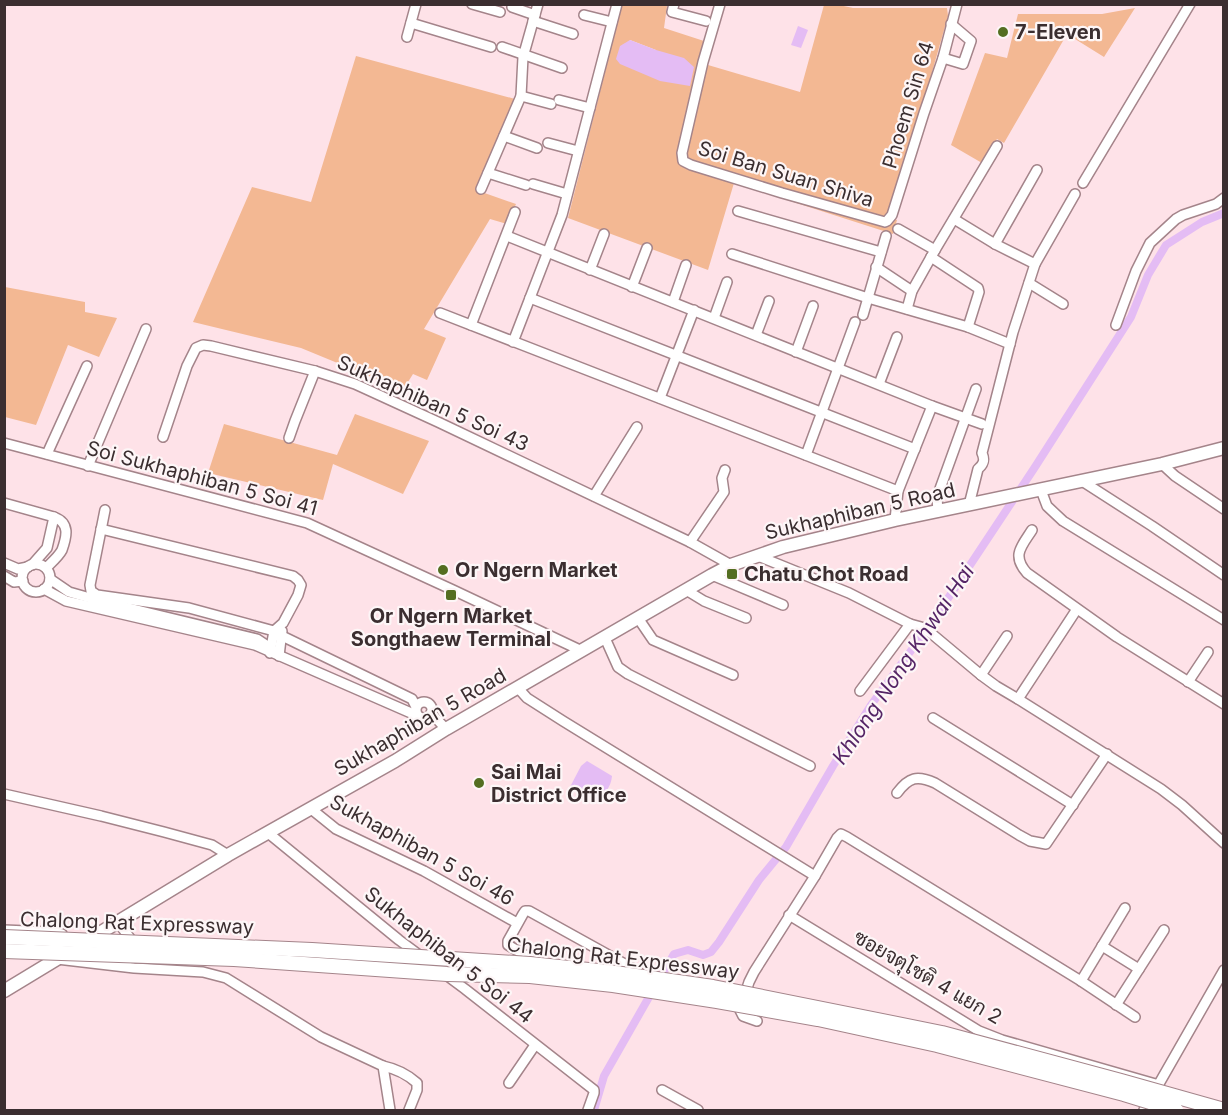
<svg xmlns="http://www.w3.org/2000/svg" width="1228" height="1115" font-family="Inter,Sarabun,sans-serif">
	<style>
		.green { fill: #f3b893; fill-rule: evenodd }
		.water { fill: #e4bcf4 }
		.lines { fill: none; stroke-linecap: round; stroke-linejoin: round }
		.canal { stroke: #e4bcf4; stroke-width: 8 }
		.minor-casing { stroke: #a4848a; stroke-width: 12 }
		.major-casing { stroke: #a4848a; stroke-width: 15 }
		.minor { stroke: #fff; stroke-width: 9 }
		.major { stroke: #fff; stroke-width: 12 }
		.highway-bridge-casing { stroke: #a4848a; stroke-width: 16; stroke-linecap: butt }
		.highway-bridge { stroke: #fff; stroke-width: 14 }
		.poi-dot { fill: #546e21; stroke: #fdf6f7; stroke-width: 2 }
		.labels { text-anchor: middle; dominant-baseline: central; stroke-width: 4.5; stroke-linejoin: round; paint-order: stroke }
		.poi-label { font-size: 20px; font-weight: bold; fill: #3b2e30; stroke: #fdf6f7; text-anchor: start }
		.street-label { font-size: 20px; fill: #3b2e30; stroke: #fdf6f7 }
		.water-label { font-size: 21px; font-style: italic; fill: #552566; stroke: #fdf6f7 }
	</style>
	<rect width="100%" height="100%" fill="#fee2e8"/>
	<g class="green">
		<path d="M662,4L667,6L664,28L704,41L708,65L800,92L824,5H839L853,8H947L948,16L917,125L887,215L897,220L893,234L734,183L708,270L568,218L622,5ZM630,40L656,50L620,64Z"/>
		<polygon points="1135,8 1104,57 1067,34 1004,143 997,139 982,163 951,145 985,53 1007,58 1018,14 1102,14"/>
		<polygon points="356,56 515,99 476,190 516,204 507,224 490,219 424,329 446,338 427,380 413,374 403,390 301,348 193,322 252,187 311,202"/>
		<polygon points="5,287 85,302 85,312 117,318 99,357 68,345 36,425 5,417"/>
		<polygon points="355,414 429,441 403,494 333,464 323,500 208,473 224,424 337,455"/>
	</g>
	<g class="water">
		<polygon points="798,26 808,30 801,48 791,45"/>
		<polygon points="630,40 656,50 684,58 694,67 690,86 660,81 620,64 616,59 620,46"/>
		<path d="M587,761L612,776C611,787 605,794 596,800L570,787L581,766Z"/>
	</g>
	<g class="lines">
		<g class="canal">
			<polyline points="659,980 674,954 688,950 703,955 711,952 719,942 759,880 786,847 833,766 871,705 935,618 1035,467 1131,317 1148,275 1166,245 1202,222 1224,213"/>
			<polyline points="594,1110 604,1076 653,990"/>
		</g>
		<g class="minor-casing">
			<g id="minor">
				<polyline points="472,4 500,12"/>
				<polyline points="674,4 672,12 706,21"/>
				<polyline points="720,4 703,62 682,153 683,161 691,165 782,193 885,222 887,221 892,215 924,113 943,58 957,4"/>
				<polyline points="512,7 535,15"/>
				<polyline points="584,15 612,22"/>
				<polyline points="533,21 573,34"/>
				<polyline points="411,23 491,47"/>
				<polyline points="407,37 416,4"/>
				<polyline points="502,47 562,68"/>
				<polyline points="943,58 963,64 971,41 951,24"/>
				<polyline points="521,96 551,104"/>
				<polyline points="559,100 590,108"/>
				<polyline points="504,136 537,148"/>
				<polyline points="548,143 578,151"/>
				<polyline points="488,173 526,185"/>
				<polyline points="1083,183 1190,4"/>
				<polyline points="533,184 567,194"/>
				<polyline points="481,189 521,96 523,57 538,4"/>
				<polyline points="738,211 881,252"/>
				<polyline points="954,219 995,244 1035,264"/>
				<polyline points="898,229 935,250"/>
				<polyline points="507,236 932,406 982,424"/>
				<polyline points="995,244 1037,170"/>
				<polyline points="732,254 868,298 968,327 1010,344"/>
				<polyline points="931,257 978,288 979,292 968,327"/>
				<polyline points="876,267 912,291"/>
				<polyline points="590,270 604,234"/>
				<polyline points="1029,283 1063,304"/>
				<polyline points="632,287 647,248"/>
				<polyline points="530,298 915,449"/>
				<polyline points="673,302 686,265"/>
				<polyline points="907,309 912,291 935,250 997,146"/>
				<polyline points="440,313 898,491"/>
				<polyline points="863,315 886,236"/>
				<polyline points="714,318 727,282"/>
				<polyline points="471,325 515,212"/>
				<polyline points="1116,325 1136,271 1150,243 1176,219 1183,215 1216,204 1224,198"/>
				<polyline points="756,335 769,301"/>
				<polyline points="513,342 562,215 617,4"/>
				<polyline points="796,352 813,306"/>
				<polyline points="879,384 897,337"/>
				<polyline points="660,398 694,310"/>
				<polyline points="163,437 187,366 196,348 203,345 211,346 315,371 355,384 438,422 690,542 731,565"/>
				<polyline points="289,438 295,421 315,371"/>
				<polyline points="4,443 307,523 453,590 582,651"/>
				<polyline points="47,454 87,366"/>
				<polyline points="806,455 855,322"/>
				<polyline points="1162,464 1175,476 1224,509"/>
				<polyline points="88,466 146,329"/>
				<polyline points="1082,481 1152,526 1224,575"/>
				<polyline points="1041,490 1047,506 1063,521 1224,620"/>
				<polyline points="594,496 637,427"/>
				<path d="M4,503L54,517C70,523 67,536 62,550C59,556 51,563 46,568"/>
				<path d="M969,505L978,469C984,464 985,460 982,453L1013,332L1035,264L1075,194"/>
				<polyline points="105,510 90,585 91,591 97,595 189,608 274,631 282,636 412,699 416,707"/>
				<polyline points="938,512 937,497 976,389"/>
				<polyline points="895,520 898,491 932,406"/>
				<polyline points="101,529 293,576 298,580 301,585 298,595 283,623 274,631 270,653"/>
				<path d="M1032,530C1022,546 1011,555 1027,573L1117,637L1224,704"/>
				<polyline points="690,542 724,492 722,478 725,470"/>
				<polyline points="758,556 849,593 910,624 921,627 932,634 981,675 996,686 1018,699 1161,789 1182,805 1224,843"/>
				<polyline points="4,563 18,569 28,567"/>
				<circle cx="36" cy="578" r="14"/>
				<polyline points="32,565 47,548 54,517"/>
				<polyline points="712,575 783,605"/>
				<polyline points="4,576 14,582 23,581"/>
				<polyline points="50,579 69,592 104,602 257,639 272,649"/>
				<polyline points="44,589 66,601 255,645 418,716"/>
				<polyline points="686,590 704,601 746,618"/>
				<polyline points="638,618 653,640 733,675"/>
				<polyline points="605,638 618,667 628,674 810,766"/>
				<polyline points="279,656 282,631"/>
				<polyline points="981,675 1007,636"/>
				<polyline points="1188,682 1208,652"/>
				<polyline points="518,688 527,698 563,721 815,876"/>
				<polyline points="860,691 910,624"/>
				<polyline points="1018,699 1077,609"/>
				<circle cx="424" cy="710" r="8"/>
				<polyline points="431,713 446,729"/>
				<polyline points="933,718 1073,805"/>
				<path d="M897,793C909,777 917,775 935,783L1019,835L1030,841L1046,844L1107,754"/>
				<polyline points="4,794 101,816 164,832 212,845 228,855"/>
				<polyline points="310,808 336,829 424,871 517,923"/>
				<polyline points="267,832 399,940 465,989 594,1090 594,1093 588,1110"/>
				<polyline points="789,915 979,1031 1002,1040 1159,1085"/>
				<polyline points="118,922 135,945"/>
				<polyline points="4,930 51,932 62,934"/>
				<polyline points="1102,946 1139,969"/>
				<polyline points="530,958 508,945 508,941 523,914 525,911 529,911 639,972"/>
				<polyline points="57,959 134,968 203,972 226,978 321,1037 383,1066 390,1110"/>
				<polyline points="1081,981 1125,908"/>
				<polyline points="1116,1005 1164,930"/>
				<polyline points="757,1021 743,1016 740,1010 749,982 754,972 815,876 837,838 841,834 847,837 1081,981 1135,1017"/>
				<path d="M383,1066C397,1069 407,1074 417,1083V1090L409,1110"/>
				<polyline points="509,1083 535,1045"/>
				<polyline points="662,1090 698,1110"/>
				<polyline points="1144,1110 1224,970"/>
			</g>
		</g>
		<g class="major-casing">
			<g id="major">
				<polyline points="85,942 228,855 395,761 446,729 712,575 731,565 783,547 895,520 1162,464 1224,448"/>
				<polyline points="4,991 70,951"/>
			</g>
		</g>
		<use href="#minor" class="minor"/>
		<use href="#major" class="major"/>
		<g class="highway-bridge-casing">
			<g id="highway-bridge">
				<polyline points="4,937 312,950 530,964 608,972 713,987 942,1033 1121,1081 1224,1110"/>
				<polyline points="4,951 234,959 447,974 530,976 613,985 717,1001 818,1019 937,1045 1124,1094 1176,1110"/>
			</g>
		</g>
		<use href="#highway-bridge" class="highway-bridge"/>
	</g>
	<g class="poi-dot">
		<circle cx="1003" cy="32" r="6"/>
		<circle cx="443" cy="570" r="6"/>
		<rect x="726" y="568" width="12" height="12" rx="3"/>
		<rect x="445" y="589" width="12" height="12" rx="3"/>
		<circle cx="479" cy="783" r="6"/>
	</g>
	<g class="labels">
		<g class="poi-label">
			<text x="1015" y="32">7-Eleven</text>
			<text x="455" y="570">Or Ngern Market</text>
			<text x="744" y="574">Chatu Chot Road</text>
			<text x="451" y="616" text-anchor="middle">Or Ngern Market<tspan x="451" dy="23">Songthaew Terminal</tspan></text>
			<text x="491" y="772">Sai Mai<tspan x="491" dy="23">District Office</tspan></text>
		</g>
		<g class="street-label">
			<text transform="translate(908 105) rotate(-73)">Phoem Sin 64</text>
			<text transform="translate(786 174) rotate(17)">Soi Ban Suan Shiva</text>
			<text transform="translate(433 403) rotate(24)">Sukhaphiban 5 Soi 43</text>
			<text transform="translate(202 478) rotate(15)">Soi Sukhaphiban 5 Soi 41</text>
			<text transform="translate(860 511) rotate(-13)">Sukhaphiban 5 Road</text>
			<text transform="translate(420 722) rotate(-30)">Sukhaphiban 5 Road</text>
			<text transform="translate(422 850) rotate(29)">Sukhaphiban 5 Soi 46</text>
			<text transform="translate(137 923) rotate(2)">Chalong Rat Expressway</text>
			<text transform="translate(449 955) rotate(38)">Sukhaphiban 5 Soi 44</text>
			<text transform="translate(623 958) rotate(7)">Chalong Rat Expressway</text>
			<text transform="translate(928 977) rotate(30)">ซอยจตุโชติ 4 แยก 2</text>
		</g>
		<g class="water-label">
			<text transform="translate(903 664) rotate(-56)">Khlong Nong Khwai Hai</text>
		</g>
	</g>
	<rect width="1228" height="1115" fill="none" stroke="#3b2e30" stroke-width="12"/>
</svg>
